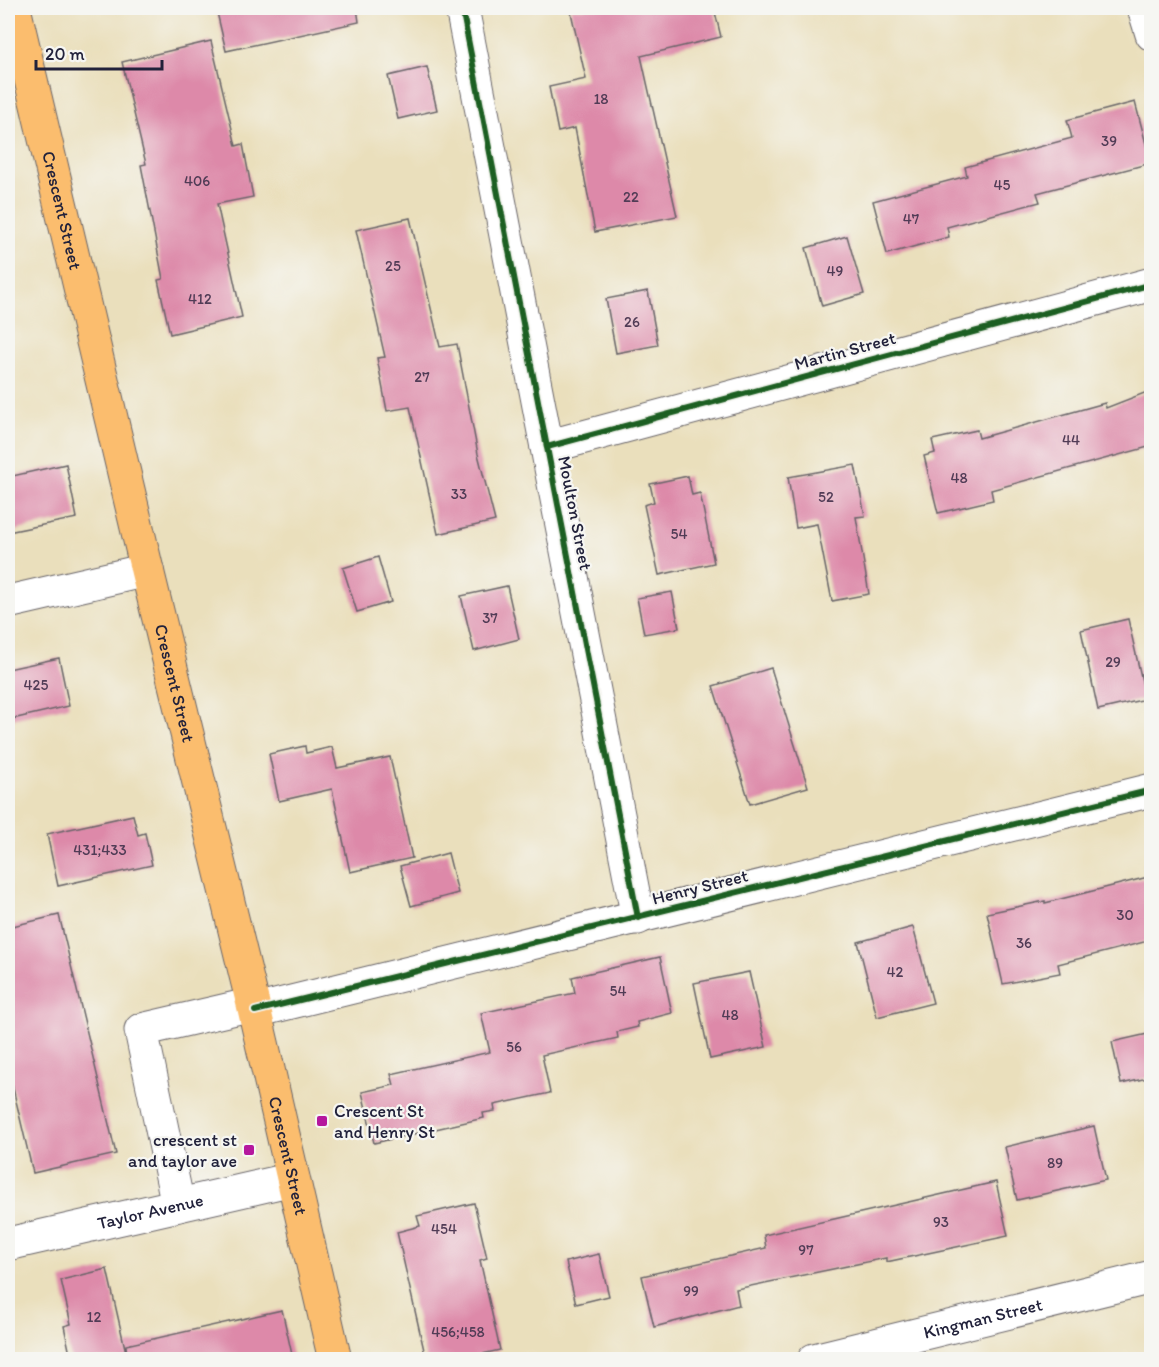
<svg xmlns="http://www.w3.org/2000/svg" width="1159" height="1367" font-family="Itim,sans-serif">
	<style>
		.building { fill: #dd89a9 }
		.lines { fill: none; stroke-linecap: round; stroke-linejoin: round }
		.minor-casing { stroke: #686468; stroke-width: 35 }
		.major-casing { stroke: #686468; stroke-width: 35 }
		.minor { stroke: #fff; stroke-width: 33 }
		.major { stroke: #fbbd6e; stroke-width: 33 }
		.cycleway-casing { stroke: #f6f6f2; stroke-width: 10 }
		.cycleway { stroke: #1b5e20; stroke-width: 6 }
		.poi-dot { fill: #b5179e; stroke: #f6f6f2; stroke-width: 2 }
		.labels { text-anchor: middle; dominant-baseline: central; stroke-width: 4.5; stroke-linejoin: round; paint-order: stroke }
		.number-label { font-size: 15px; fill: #513c56 }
		.street-label { font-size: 18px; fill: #22223b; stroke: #f6f6f2 }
		.poi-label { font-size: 18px; fill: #22223b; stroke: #f6f6f2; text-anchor: start }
	</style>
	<rect width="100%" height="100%" fill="#f6f6f2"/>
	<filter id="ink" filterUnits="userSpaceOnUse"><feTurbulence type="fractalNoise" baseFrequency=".0167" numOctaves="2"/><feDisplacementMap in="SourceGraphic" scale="12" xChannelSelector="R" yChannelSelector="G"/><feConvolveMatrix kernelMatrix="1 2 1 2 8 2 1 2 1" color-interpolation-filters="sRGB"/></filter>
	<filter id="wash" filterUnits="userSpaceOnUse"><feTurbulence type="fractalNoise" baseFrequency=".008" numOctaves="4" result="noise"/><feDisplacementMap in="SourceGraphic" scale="24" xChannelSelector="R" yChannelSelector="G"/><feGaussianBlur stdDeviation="1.35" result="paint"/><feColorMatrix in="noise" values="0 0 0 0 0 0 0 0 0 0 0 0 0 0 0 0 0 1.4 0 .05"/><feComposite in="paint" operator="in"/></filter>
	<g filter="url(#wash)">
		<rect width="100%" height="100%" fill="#eadfbc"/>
		<g id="blocks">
			<g class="building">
				<polygon points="216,8 357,8 359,22 226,51"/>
				<polygon points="570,8 714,8 721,37 641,56 677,216 595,232 575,128 558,132 549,87 586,79"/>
				<polygon points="211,41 236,146 243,144 253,197 217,204 242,317 170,334 158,280 163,279 141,165 146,164 122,62"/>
				<polygon points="427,67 437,110 398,119 388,76"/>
				<polygon points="1135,102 1151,163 1037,193 1040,202 947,227 949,237 887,254 873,201 967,176 965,167 1072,138 1067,120"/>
				<polygon points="410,218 440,347 457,344 478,454 495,521 438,534 410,407 387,411 377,358 385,357 356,230"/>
				<polygon points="847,236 864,294 822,306 806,248"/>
				<polygon points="648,291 658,345 616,353 606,299"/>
				<polygon points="1152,390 1152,446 991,490 993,500 938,513 924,456 935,453 932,440 977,430 979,438 1105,403 1106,408"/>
				<polygon points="66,464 77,518 8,532 8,477"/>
				<polygon points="855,465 865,516 856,517 869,594 832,601 817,524 796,528 788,477"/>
				<polygon points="688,476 692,495 700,493 714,563 659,575 644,505 654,502 650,484"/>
				<polygon points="378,557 391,602 357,612 343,568"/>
				<polygon points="507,586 519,639 474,651 461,596"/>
				<polygon points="672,592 679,628 644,634 637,598"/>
				<polygon points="1128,619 1146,699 1098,710 1081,630"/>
				<polygon points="59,658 69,706 8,720 8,669"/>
				<polygon points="771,668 808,787 750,804 713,686"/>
				<polygon points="305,746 306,753 332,747 337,768 390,757 412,858 350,872 332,789 279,801 269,754"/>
				<polygon points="133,815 138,835 145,833 152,865 58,886 47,834"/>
				<polygon points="448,853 458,893 411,906 400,866"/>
				<polygon points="1152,876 1152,940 1058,964 1060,973 1003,984 987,913 1045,901 1045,903"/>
				<polygon points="59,915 116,1154 33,1173 8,1067 8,927"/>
				<polygon points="913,927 933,1003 877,1017 858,942"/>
				<polygon points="660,957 672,1013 637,1022 638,1027 617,1032 618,1038 542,1055 550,1093 494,1105 495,1111 483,1113 484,1118 374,1143 362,1092 394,1085 391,1074 490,1052 481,1013 575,993 572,977"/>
				<polygon points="749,972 766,1047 710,1059 694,983"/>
				<polygon points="1152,1033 1152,1077 1121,1084 1112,1042"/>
				<polygon points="1094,1126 1106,1180 1017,1200 1005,1147"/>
				<polygon points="996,1182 1008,1236 886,1262 886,1258 736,1289 739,1305 654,1327 642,1276 766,1248 764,1235"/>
				<polygon points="474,1203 487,1258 480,1260 500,1350 460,1359 426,1359 397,1232 420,1226 417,1216"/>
				<polygon points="599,1254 609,1296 576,1304 566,1262"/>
				<polygon points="107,1269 127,1357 126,1345 282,1310 293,1359 71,1359 64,1326 71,1324 61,1280"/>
			</g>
		</g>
	</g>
	<g filter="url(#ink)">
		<use href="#blocks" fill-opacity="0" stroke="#686468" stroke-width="1.5"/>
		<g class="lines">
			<g class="minor-casing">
				<g id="minor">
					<polyline points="462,8 638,918"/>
					<polyline points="1144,8 1152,34"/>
					<polyline points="547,447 1152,284"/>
					<polyline points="8,602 147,570"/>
					<polyline points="255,1011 1152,790"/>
					<polyline points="178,1205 141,1030 253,1004"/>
					<path id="s1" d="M8,1244L293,1179"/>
					<path id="s2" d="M814,1360L1152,1277"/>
				</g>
			</g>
			<g class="major-casing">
				<g id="major">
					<path id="s3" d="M14,8L147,570L253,1004L335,1360"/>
				</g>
			</g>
			<use href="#minor" class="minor"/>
			<use href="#major" class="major"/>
			<g class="cycleway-casing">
				<g id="cycleway">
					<polyline points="462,8 638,918"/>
					<polyline points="547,447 1152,284"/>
					<polyline points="255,1011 1152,790"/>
				</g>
			</g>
			<use href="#cycleway" class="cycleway"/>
		</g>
	</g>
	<g class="poi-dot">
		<rect x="316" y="1115" width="12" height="12" rx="3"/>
		<rect x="243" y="1144" width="12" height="12" rx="3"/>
	</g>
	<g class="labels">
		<g class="number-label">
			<text x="601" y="99">18</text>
			<text x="1109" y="141">39</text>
			<text x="197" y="181">406</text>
			<text x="1002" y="185">45</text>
			<text x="631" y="197">22</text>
			<text x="911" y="219">47</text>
			<text x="393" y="266">25</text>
			<text x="835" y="271">49</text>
			<text x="200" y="299">412</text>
			<text x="632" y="322">26</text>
			<text x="422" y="377">27</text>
			<text x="1071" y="440">44</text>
			<text x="959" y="478">48</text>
			<text x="459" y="494">33</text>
			<text x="826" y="497">52</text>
			<text x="679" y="534">54</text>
			<text x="490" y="618">37</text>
			<text x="1113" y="662">29</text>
			<text x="36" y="685">425</text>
			<text x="100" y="850">431;433</text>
			<text x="1125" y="915">30</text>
			<text x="1024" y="943">36</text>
			<text x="895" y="972">42</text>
			<text x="618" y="991">54</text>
			<text x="730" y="1015">48</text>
			<text x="514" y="1047">56</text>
			<text x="1055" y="1163">89</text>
			<text x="941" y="1222">93</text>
			<text x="444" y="1229">454</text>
			<text x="806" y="1250">97</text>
			<text x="691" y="1291">99</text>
			<text x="94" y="1317">12</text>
			<text x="458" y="1332">456;458</text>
		</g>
		<g class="street-label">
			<text stroke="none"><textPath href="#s3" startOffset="208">Crescent Street</textPath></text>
			<text transform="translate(845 351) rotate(-15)">Martin Street</text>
			<text transform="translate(575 513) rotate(79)">Moulton Street</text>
			<text stroke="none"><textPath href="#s3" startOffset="694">Crescent Street</textPath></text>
			<text transform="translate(700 887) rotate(-14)">Henry Street</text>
			<text stroke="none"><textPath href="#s3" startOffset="1180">Crescent Street</textPath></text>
			<text stroke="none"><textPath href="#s1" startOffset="146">Taylor Avenue</textPath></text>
			<text stroke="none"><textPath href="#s2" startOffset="174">Kingman Street</textPath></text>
		</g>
		<g class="poi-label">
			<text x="334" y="1111">Crescent St<tspan x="334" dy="21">and Henry St</tspan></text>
			<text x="237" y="1140" text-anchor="end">crescent st<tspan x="237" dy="21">and taylor ave</tspan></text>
		</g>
	</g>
	<rect width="1159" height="1367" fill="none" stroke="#f6f6f2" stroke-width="30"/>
	<path d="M36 60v9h126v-9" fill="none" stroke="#22223b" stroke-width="3"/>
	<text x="45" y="60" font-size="18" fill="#22223b" stroke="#f6f6f2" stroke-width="4.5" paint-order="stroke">20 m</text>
</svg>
